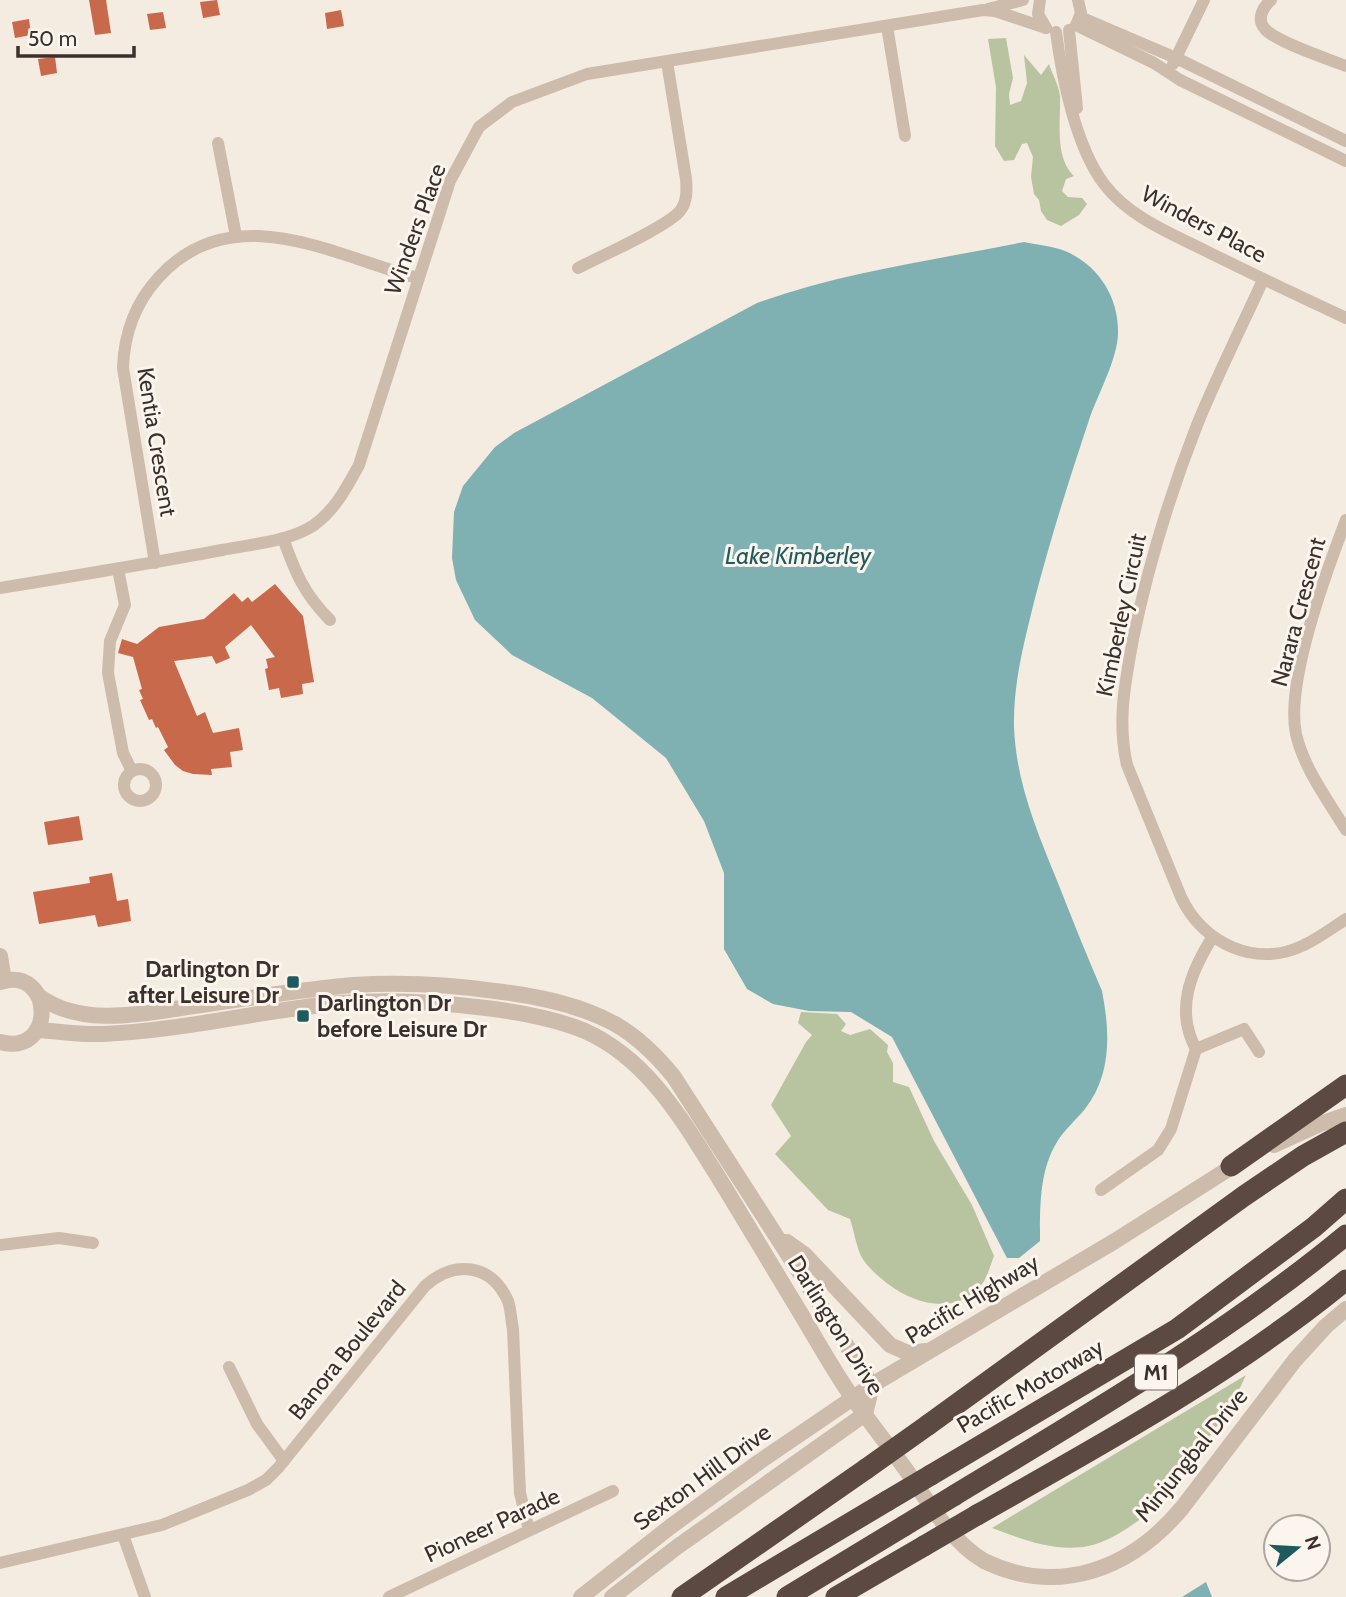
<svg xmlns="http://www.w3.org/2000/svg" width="1346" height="1597" font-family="Cabin,sans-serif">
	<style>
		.green { fill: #b8c4a0 }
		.water { fill: #7fb0b2 }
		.building { fill: #c8694b }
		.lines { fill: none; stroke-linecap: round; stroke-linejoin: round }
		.minor { stroke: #cdbbac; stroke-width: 12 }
		.tertiary { stroke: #cdbbac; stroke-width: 16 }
		.motorway { stroke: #5c4a42; stroke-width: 21 }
		.motorway-bridge { stroke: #5c4a42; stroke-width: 21 }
		.poi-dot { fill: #1f5a5e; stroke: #fbf5ee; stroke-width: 2.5 }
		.labels { text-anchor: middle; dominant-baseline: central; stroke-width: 6; stroke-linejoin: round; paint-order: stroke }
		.shield { fill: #fbf5ee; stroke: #756b66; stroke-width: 2 }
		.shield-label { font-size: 21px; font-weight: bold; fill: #3b302b }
		.street-label { font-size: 23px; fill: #3b302b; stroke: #fbf5ee }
		.poi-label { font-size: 23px; font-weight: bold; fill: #3b302b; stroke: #fbf5ee; text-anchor: end }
		.water-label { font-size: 24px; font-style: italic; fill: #1f5a5e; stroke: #fbf5ee }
	</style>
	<rect width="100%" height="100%" fill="#f4ebe1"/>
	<g class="green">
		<path d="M1006,38L1013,78L1009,94L1010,105L1021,101L1027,83L1024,55L1041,75L1049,64C1052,74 1059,85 1060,96C1061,120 1054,157 1074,176L1066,179L1062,191L1068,197L1082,198L1087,204L1079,215L1061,226L1047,220L1041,211L1039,200L1034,194L1031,177L1033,157L1027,143L1022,144L1014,160L1004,161L995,146L996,87L988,39Z"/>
		<path d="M801,1012L837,1014L846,1024L841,1031L850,1035L870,1029L888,1045L887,1052L893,1063V1082L909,1087L934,1141L972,1205L994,1256C991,1264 988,1274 984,1281C961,1317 915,1305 888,1284C879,1277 866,1266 861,1256C856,1245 854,1231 850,1219L828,1210L775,1154L791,1136L771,1105L806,1042L812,1035L798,1023Z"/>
		<path d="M1246,1375C1230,1412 1204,1445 1178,1477C1171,1487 1164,1499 1155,1507C1143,1519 1113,1539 1096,1544C1061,1555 1024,1540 992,1528Z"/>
	</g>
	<g class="water">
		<path d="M1024,242C1037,245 1053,246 1065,251C1097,264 1118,296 1118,330C1119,357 1098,393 1089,420C1069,480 1050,540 1034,602C1024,643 1013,684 1014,727C1016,781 1036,829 1056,878C1071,916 1086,954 1102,991C1110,1032 1112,1074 1085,1109C1076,1120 1064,1130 1057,1142C1039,1171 1040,1209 1040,1241L1019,1258H1007L892,1037L851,1012L809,1011L773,1004L747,989L724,949V873L704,821L666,758L592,698L512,655L475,620L456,580L452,558L454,512L463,486L495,447L514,433L757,303C843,272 935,260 1024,242Z"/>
		<polygon points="1206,1582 1212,1597 1182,1597"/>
	</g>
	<g class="building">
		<polygon points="89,0 106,0 111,33 95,35"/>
		<polygon points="217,0 220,15 203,18 200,2"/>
		<polygon points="341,10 344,26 327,29 325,13"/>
		<polygon points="163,12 166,28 150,30 147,14"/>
		<polygon points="29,19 31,35 15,38 12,22"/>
		<polygon points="55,57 57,73 41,76 38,59"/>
		<polygon points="275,584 303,616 314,682 302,684 303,694 281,698 279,688 269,690 265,669 268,668 266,659 275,657 251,625 225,647 230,658 216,664 212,656 174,661 197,716 205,712 213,733 239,728 243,750 230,752 232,767 211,769 212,775 193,774 183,771 175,765 164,750 168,747 158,727 156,728 152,719 149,720 140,700 143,699 139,690 142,689 133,657 118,653 122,639 137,644 159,627 204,619 234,593 242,602 248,597 252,602"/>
		<polygon points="79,816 83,840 48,845 44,822"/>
		<polygon points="112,873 117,901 128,899 131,921 98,927 95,915 39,924 33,892 90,883 89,877"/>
	</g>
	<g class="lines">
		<g class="minor">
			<polyline points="1040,0 1038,14 1046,28"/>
			<path d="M1271,0C1263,7 1256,19 1265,29C1276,42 1328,59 1346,66"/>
			<polyline points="988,9 1023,0"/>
			<polyline points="1080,17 1176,58 1346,141"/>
			<polyline points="1077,23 1081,13 1078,0"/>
			<polyline points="1076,25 1154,63 1180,80 1346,161"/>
			<polyline points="887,26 905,136"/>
			<polyline points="1069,30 1077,108"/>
			<path d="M1056,32C1062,78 1076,147 1104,184C1129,217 1170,233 1206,251C1252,274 1299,296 1346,318"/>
			<polyline points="1173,64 1204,0"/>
			<polyline points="218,143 236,236"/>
			<path d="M578,268C599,257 667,227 680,211C687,202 687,191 686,179L667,62"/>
			<path d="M1263,280C1241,328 1217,376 1197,425C1170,494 1148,566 1133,639C1125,683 1117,722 1127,765L1181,897C1202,943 1256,969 1304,945C1319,938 1332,928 1346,919"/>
			<path d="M1346,520C1327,570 1285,682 1296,734C1304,769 1328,800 1346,830"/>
			<path d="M283,538C295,572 304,594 330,620"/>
			<path d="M155,563L123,368C124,334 136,302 159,277C233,196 334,256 418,278"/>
			<polyline points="118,569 125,605 110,641 108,673 123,753 132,771"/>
			<path d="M0,588C74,576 148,564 222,550C251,544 289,542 314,525C335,510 347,487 359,465L450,181L479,127L512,102L587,74L983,10L995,11L1046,28"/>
			<circle cx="140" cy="785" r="16"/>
			<path d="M1212,938C1190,973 1175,1011 1196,1049L1244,1029L1259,1052"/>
			<polyline points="1101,1190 1158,1150 1171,1129 1196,1049"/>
			<polyline points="0,1245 59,1238 93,1243"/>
			<polyline points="229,1367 257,1424 284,1461"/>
			<polyline points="123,1535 145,1597"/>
			<path d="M0,1563L162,1525L248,1490L266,1480L278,1468L425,1286C454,1260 491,1263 508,1301C511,1309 511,1320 513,1329L520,1493L529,1530"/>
			<polyline points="389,1597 613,1491"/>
		</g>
		<g class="tertiary">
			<polyline points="0,956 4,981"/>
			<path d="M0,982C54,965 57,1057 0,1042"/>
			<path d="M40,997C85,1029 150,1012 201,1005C252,998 303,989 354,985C404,982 454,985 503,992C541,997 580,1005 615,1024C638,1037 657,1056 674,1077L872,1385L865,1414"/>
			<path d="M37,1030C58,1031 81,1035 102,1034C182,1031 261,1010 341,1003C389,999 438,1002 486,1008C519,1012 554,1018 585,1031C645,1058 678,1113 712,1167C740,1212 767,1258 795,1304C814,1335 831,1367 852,1397C869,1421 887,1444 904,1467C927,1499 949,1540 984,1561C1059,1597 1131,1569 1182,1508L1295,1360L1326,1326L1346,1309"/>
			<polyline points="1274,1145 1320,1124 1346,1115"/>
			<polyline points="787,1242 804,1254 890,1345 908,1353 926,1351"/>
			<polyline points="581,1597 670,1527 759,1462 872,1385 1115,1241 1241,1161"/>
			<polyline points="612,1597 677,1547 865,1414"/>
		</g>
		<g class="motorway">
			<polyline points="1231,1166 1346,1085"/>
			<polyline points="928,1425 1244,1196 1303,1156 1346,1132"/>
			<polyline points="931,1475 1177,1329 1314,1227 1346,1199"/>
			<path d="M955,1495C1089,1414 1225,1335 1346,1235"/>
			<path d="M977,1515C1104,1443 1233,1373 1346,1280"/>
			<polyline points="682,1597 866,1469"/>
			<polyline points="726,1597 887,1501"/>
			<polyline points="787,1597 904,1526"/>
			<polyline points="836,1597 924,1546"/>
		</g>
		<g class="motorway-bridge">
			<polyline points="866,1469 928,1425"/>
			<polyline points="887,1501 931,1475"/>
			<polyline points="904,1526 955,1495"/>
			<polyline points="924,1546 977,1515"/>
		</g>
	</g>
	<g class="poi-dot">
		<rect x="286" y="975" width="14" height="14" rx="3.5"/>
		<rect x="296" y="1009" width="14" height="14" rx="3.5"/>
	</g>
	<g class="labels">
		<rect class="shield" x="1135" y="1354.5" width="42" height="35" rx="5"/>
		<g class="shield-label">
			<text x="1156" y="1372">M1</text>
		</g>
		<g class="street-label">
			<text transform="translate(1204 224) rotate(28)">Winders Place</text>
			<text transform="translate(415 229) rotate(-70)">Winders Place</text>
			<text transform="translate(157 442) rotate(81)">Kentia Crescent</text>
			<text transform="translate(1298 612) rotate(-75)">Narara Crescent</text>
			<text transform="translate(1121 615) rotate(-78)">Kimberley Circuit</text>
			<text transform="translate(972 1299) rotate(-31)">Pacific Highway</text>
			<text transform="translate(836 1325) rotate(58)">Darlington Drive</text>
			<text transform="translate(347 1350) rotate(-51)">Banora Boulevard</text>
			<text transform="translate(1030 1386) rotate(-30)">Pacific Motorway</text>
			<text transform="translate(1191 1455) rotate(-51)">Minjungbal Drive</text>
			<text transform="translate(702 1477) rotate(-36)">Sexton Hill Drive</text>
			<text transform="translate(492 1525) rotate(-25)">Pioneer Parade</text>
		</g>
		<g class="poi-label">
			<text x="279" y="969">Darlington Dr<tspan x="279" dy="26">after Leisure Dr</tspan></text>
			<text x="317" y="1003" text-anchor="start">Darlington Dr<tspan x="317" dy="26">before Leisure Dr</tspan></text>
		</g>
		<g class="water-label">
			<text x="798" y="555">Lake Kimberley</text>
		</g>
	</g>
	<g transform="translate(1297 1548) rotate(72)"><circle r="33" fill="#fbf5ee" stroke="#aea6a0" stroke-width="2"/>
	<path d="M0-5L12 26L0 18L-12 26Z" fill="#1f5a5e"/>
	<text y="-10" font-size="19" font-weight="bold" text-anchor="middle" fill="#3b302b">N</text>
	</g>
	<path d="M18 46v10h116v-10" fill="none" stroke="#3b302b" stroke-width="3.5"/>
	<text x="28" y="46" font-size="21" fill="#3b302b" stroke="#fbf5ee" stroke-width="5" paint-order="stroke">50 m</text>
</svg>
